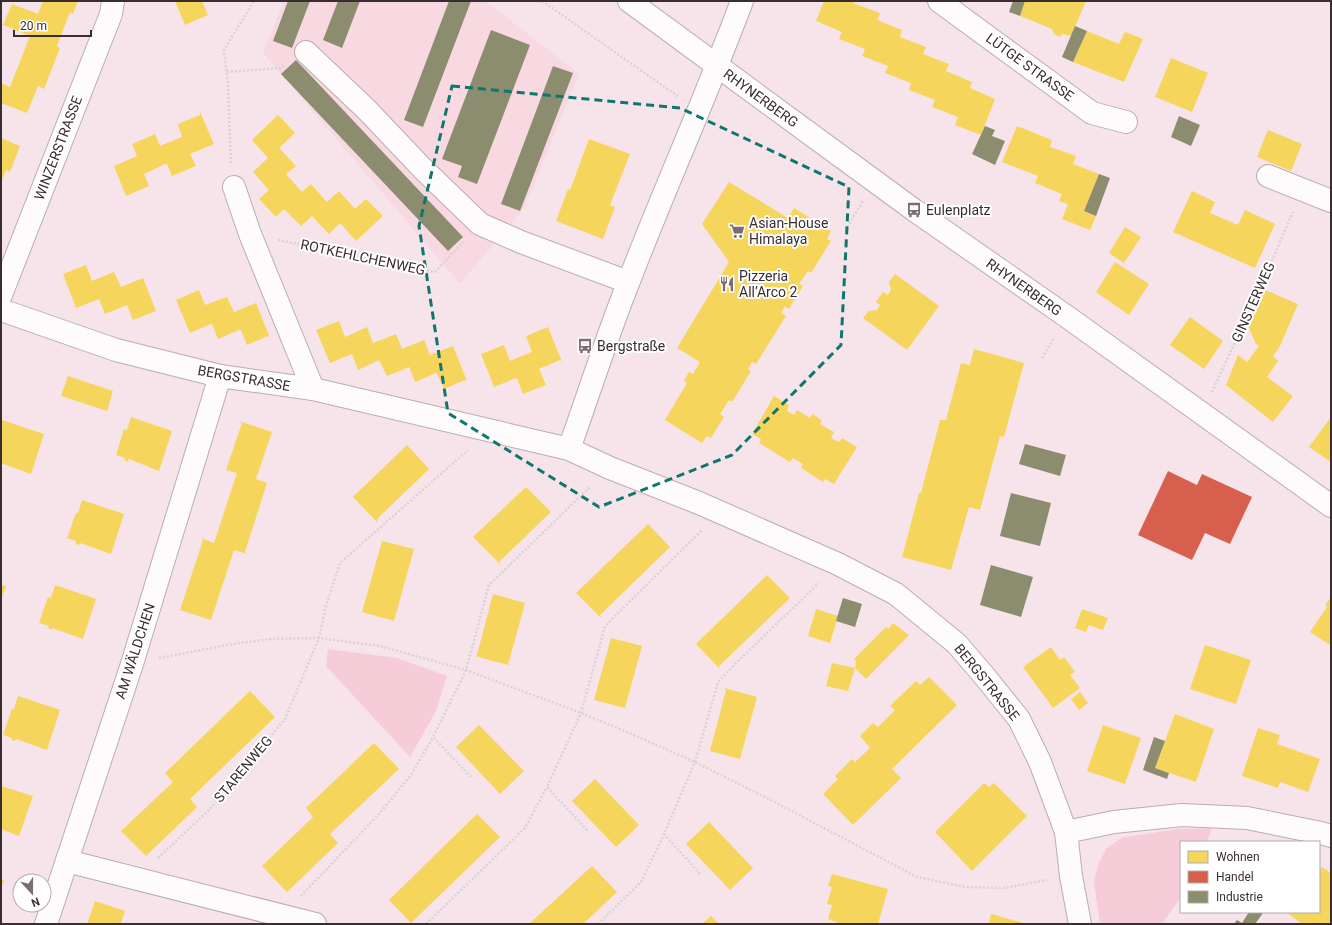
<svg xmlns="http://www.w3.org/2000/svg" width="1332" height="925" font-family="Roboto,sans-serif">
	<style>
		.built { fill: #f8d9e2 }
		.green { fill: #f7ccd9 }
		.homes { fill: #f6d55c }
		.shops { fill: #d6604d }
		.industry { fill: #8c8c6e }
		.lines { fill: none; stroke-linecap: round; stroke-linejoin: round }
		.minor-casing { stroke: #bbadb1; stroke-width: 24 }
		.path { stroke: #d8d3d5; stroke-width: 2.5; stroke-dasharray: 2 2; stroke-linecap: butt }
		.minor { stroke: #fefbfc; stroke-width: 22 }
		.marked { fill: none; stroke: #0f766e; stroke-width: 3; stroke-dasharray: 8 5; stroke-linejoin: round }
		.labels { text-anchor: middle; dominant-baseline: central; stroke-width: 4; stroke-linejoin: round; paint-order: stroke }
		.street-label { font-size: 14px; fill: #3a2d31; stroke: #fff }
		.poi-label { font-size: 14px; fill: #3a2d31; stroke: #fff; text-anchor: start }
	</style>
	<rect width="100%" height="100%" fill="#f6e4ea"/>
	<polygon class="built" points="284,1 485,1 579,74 524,209 460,284 263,53"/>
	<g class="green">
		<polygon points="328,649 397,658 447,676 436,711 410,757 326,666"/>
		<polygon points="1212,828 1207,842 1181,842 1181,897 1162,924 1100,924 1094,882 1098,865 1106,849 1121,838 1177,829"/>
	</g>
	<g class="homes">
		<polygon points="43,1 78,1 73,14 70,12 57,46 60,48 44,89 38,86 27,113 1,103 1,83 10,87 30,36 3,25 12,4 38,14"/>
		<polygon points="175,1 202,1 208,15 185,25"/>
		<polygon points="824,1 854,1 853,3 880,13 877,20 902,30 900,37 926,47 923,54 949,64 946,71 972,82 970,88 995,99 981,135 955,125 958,117 932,107 935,100 909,90 911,83 885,73 888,66 862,56 865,49 839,39 842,32 816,21"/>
		<polygon points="1025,1 1086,1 1071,36 1062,34 1060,37 1054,34 1052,29 1020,16"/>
		<polygon points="1087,31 1119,44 1125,32 1143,39 1124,82 1073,62"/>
		<polygon points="1171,58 1208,73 1192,112 1155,97"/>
		<polygon points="200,112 214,144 190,154 196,166 172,176 167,164 165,164 144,174 149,186 126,196 114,166 137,156 132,144 155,134 160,146 182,137 178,124 200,115"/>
		<polygon points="278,115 295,133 279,148 296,166 286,174 302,192 311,184 327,202 339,191 355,209 366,199 383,216 356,241 340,223 329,234 312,216 301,226 284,209 276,217 259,199 269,190 253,172 268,158 252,140"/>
		<polygon points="1017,126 1052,140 1050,147 1076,156 1073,164 1099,174 1084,211 1096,216 1090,230 1062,219 1068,204 1059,201 1062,194 1035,183 1038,176 1002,162"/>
		<polygon points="1268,130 1302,144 1291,171 1257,157"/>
		<polygon points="1,138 20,146 10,172 6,170 1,183"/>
		<polygon points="589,139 630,154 610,205 615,207 603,239 556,221 568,189 570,190"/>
		<polygon points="729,182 788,218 794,208 831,231 827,239 831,241 811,273 808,271 799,284 803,286 789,309 785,306 781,313 786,316 756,364 752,362 748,369 751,371 732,402 729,400 720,414 724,417 711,438 707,436 702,443 665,420 687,383 684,381 689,372 693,374 700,362 677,348 729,262 702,224"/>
		<polygon points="1192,191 1215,202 1210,213 1238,225 1245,210 1275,224 1255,268 1173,232"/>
		<polygon points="1125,227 1141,237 1124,263 1109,253"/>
		<polygon points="1115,262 1149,284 1129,315 1096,292"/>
		<polygon points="86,265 92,281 114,272 121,287 143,278 156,311 133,320 127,305 105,314 99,299 76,308 63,274"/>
		<polygon points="895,274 939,306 907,350 863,318 869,311 877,310 880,305 876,302 883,292 888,295 891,290 889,282"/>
		<polygon points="199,290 205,305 227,297 234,312 256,303 270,338 268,336 247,345 241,330 239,330 218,339 212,324 211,324 190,333 176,300"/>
		<polygon points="1265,290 1298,304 1280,346 1273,356 1278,361 1267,377 1293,396 1273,422 1226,385 1238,355 1247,362 1259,346 1256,344 1249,328"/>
		<polygon points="1190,317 1223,341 1204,369 1170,345"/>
		<polygon points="339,321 345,337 367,327 373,343 396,334 402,349 424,340 430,355 453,346 467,381 465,380 444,389 437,373 436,373 415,382 409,367 387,376 379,360 358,370 352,354 330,363 316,330"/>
		<polygon points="548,327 562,362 560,360 539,369 546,385 523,394 517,378 516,378 494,387 481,354 504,345 510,361 512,360 532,352 526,336"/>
		<polygon points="974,349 1024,363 1004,437 1000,436 980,510 969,507 951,570 902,557 919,493 921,493 940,420 946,420 961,363 970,365"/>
		<polygon points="68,376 113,391 107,411 61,396"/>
		<polygon points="774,396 789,405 787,411 794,415 797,410 810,418 812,414 822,420 820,424 834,432 831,438 839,442 842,438 857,447 834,484 825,479 823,482 801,468 803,464 793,458 790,462 759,443 761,439 752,434"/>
		<polygon points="131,417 172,431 159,471 129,459 128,462 124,460 125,458 116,455 124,429 127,430"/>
		<polygon points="1331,417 1331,462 1309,447"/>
		<polygon points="2,420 44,434 31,474 1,463 1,423"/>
		<polygon points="239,421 272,432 256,479 267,483 245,552 248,554 234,550 211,620 180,610 203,540 201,538 214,543 234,482 237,473 226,470 242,423"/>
		<polygon points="407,445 429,469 380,516 377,520 378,523 353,497"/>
		<polygon points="526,487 551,512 499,562 501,565 473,537"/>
		<polygon points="82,500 124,514 111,554 80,543 79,545 76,544 76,541 67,538 76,513 78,513"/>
		<polygon points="648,524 670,547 600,615 601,618 576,593"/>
		<polygon points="382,541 414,549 394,621 362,612"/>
		<polygon points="767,575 790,598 719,666 720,669 696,644"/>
		<polygon points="1,585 6,586 1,600"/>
		<polygon points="55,585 96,599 83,639 52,628 52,630 48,628 49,626 39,623 48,597 51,598"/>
		<polygon points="493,594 525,603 508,665 475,656 477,655"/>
		<polygon points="1331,597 1331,644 1330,645 1310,632 1327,607 1325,605"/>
		<polygon points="816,609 838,616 830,643 808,636"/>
		<polygon points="1082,609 1108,618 1103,630 1089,625 1086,632 1075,628"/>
		<polygon points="893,623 909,635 866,679 855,668 856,661 854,659 886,627 888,629"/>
		<polygon points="611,638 642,646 625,708 594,700"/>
		<polygon points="1205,645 1251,660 1236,704 1190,689"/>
		<polygon points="1051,647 1060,660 1064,657 1075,672 1070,675 1080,688 1053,708 1023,667"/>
		<polygon points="832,663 855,668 848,691 826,686"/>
		<polygon points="929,677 957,705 892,769 901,778 853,825 823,794 838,779 835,776 852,759 855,762 870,748 860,736 873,723 878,727 895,710 890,706 891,705 916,681 920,685"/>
		<polygon points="724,688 757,697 740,759 710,751 726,690"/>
		<polygon points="250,691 275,717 190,799 197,807 146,856 121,831 173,782 165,773"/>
		<polygon points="1080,692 1088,703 1079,710 1071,699"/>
		<polygon points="18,696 60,710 47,750 16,739 15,741 12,740 12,738 3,735 12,709 14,709"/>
		<polygon points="1175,714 1214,729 1196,782 1155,768"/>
		<polygon points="479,725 524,771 500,794 456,747"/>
		<polygon points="1103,725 1141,738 1125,784 1087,771"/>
		<polygon points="1258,728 1280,735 1277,744 1320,759 1308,792 1280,782 1278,788 1242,776"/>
		<polygon points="374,743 399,769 330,834 338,843 287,892 262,866 313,817 306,808"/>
		<polygon points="595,779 639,825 616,847 572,801"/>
		<polygon points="984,783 989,787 994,783 1027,816 972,871 935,832"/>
		<polygon points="1,786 33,796 19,836 1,829"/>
		<polygon points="477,814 500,837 411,923 389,900"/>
		<polygon points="709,822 753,868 730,890 686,844"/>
		<polygon points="592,866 617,892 583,924 529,924"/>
		<polygon points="1322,867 1331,873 1331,924 1302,924 1286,912 1319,912 1319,870"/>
		<polygon points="832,874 888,889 878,924 837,924 837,922 828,919 832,905 827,904 832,887 828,886"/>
		<polygon points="1,879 4,880 1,889"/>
		<polygon points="95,901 125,911 121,924 87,924"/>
		<polygon points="991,914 1027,924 989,924"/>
		<polygon points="711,916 719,924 702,924"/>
	</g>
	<polygon class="shops" points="1168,471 1197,485 1202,474 1252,497 1230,544 1205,533 1192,560 1138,535"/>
	<g class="industry">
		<polygon points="288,1 310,1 292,48 273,41"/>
		<polygon points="338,1 360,1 342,48 323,40"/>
		<polygon points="449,1 471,1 423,127 404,120"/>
		<polygon points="1013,1 1025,1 1020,16 1009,12"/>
		<polygon points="1075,26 1087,31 1073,62 1062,57"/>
		<polygon points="491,30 530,45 477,184 458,177 462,166 442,159"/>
		<polygon points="296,60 463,237 448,251 281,74"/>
		<polygon points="553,66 573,73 520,211 501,204"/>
		<polygon points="1179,116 1200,125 1191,146 1171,137"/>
		<polygon points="985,126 995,130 992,136 1005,141 995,165 972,154"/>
		<polygon points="1099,174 1110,178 1096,216 1084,211"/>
		<polygon points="1025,444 1066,455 1060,476 1019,464"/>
		<polygon points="1011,493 1051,503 1040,546 1000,536"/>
		<polygon points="991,565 1033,577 1021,617 980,605"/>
		<polygon points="843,598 862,604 855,627 836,621"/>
		<polygon points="1154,737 1165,741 1155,768 1169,773 1167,779 1143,770"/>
		<polygon points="1249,912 1263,913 1255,924 1234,924 1237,920 1242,923"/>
	</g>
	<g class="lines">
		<g class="minor-casing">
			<g id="minor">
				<polyline points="629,1 914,210 1066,316 1331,506"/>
				<polyline points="939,1 1092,113 1126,122"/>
				<polyline points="306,52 367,110 423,169 480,224 521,242 628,282"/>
				<polyline points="1268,176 1331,201"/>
				<polyline points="234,187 250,234 313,389"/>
				<polyline points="1,295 111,14 113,1"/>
				<polyline points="1,310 116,350 220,376 313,389 569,449 610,468 699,503 838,564 896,594 957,644 986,678 1019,719 1040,762 1066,832 1071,876 1080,924"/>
				<path d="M569,449C589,393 607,336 629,281C665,187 707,95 742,1"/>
				<polyline points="1066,832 1114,822 1182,815 1247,818 1321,833 1331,836"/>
				<polyline points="67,861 315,924"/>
				<polyline points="46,924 132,664 220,376"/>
			</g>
		</g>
		<g class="path">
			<polyline points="542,1 679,97"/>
			<polyline points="227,72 281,68 285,64"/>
			<polyline points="231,163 228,86 224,50 254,1"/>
			<polyline points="847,227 863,201"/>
			<polyline points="278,240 435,272 463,242"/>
			<polyline points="1042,358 1054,338"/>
			<polyline points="1212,392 1260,288 1293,212"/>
			<polyline points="159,658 233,644 270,639 319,638 380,646 466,670 581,713 627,732 695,762 767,798 917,877 965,887 1005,888 1047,880"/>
			<polyline points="471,777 433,737 466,670 489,585 591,486"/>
			<polyline points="587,830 547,787 581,713 605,626 702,530"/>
			<polyline points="158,858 209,810 285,719 319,638 326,606 340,563 468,450"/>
			<polyline points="700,874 664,834 695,762 718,682 737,662 819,583"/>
			<polyline points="301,896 379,814 411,775 433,737"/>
			<polyline points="426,924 525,828 547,787"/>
			<polyline points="598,924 641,882 664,834"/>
		</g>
		<use href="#minor" class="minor"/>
	</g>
	<path class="marked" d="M452,86L680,108L849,187L841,345L732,455L599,507L448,413L419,226Z"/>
	<defs>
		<g id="bus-bare" transform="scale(1.2)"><path d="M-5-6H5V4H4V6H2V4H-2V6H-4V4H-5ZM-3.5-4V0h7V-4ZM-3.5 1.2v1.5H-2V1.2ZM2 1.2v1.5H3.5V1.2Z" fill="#7c6d72" stroke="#fff" stroke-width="2.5" paint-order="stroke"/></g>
		<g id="supermarket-bare" transform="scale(1.2)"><path d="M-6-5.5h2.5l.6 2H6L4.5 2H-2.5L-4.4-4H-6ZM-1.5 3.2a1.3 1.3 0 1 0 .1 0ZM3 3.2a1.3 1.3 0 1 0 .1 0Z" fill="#7c6d72" stroke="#fff" stroke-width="2.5" paint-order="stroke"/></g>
		<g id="restaurant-bare" transform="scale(1.2)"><path d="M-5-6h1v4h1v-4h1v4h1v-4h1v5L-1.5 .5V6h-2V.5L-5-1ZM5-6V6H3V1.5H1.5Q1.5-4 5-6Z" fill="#7c6d72" stroke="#fff" stroke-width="2.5" paint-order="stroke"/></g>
	</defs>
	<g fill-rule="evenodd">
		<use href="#bus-bare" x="914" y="210"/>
		<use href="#supermarket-bare" x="737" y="231"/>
		<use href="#restaurant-bare" x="727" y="284"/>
		<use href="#bus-bare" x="585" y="346"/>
	</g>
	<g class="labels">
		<g class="street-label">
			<text transform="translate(1030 67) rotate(36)">LÜTGE STRASSE</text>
			<text transform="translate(761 98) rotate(36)">RHYNERBERG</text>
			<text transform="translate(58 148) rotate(-69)">WINZERSTRASSE</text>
			<text transform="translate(363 257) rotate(12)">ROTKEHLCHENWEG</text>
			<text transform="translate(1024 287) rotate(35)">RHYNERBERG</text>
			<text transform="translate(1253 302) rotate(-66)">GINSTERWEG</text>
			<text transform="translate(244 378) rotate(10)">BERGSTRASSE</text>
			<text transform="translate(135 651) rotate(-72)">AM WÄLDCHEN</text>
			<text transform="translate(987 682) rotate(51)">BERGSTRASSE</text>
			<text transform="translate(243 769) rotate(-50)">STARENWEG</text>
		</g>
		<g class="poi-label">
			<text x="926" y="210">Eulenplatz</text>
			<text x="749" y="223">Asian-House<tspan x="749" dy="16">Himalaya</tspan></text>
			<text x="739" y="276">Pizzeria<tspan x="739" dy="16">All’Arco 2</tspan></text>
			<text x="597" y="346">Bergstraße</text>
		</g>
	</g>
	<rect width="1332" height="925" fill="none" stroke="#3a2d31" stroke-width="4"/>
	<rect x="1180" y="841" width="140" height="72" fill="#ffffff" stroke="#b0abad"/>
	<rect x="1188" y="851" width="20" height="12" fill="#f6d55c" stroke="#b0abad"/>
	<text x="1216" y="861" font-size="12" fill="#3a2d31">Wohnen</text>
	<rect x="1188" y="871" width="20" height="12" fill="#d6604d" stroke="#b0abad"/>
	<text x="1216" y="881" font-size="12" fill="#3a2d31">Handel</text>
	<rect x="1188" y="891" width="20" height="12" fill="#8c8c6e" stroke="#b0abad"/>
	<text x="1216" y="901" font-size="12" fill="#3a2d31">Industrie</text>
	<g transform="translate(32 893) rotate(159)"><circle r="19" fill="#ffffff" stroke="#b0abad"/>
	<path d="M0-3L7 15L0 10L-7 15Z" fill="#7c6d72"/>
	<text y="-6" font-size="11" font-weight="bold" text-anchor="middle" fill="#3a2d31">N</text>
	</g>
	<path d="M14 30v6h77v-6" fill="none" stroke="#3a2d31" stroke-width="2"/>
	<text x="20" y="30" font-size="12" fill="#3a2d31" stroke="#ffffff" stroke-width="3" paint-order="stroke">20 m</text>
</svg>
